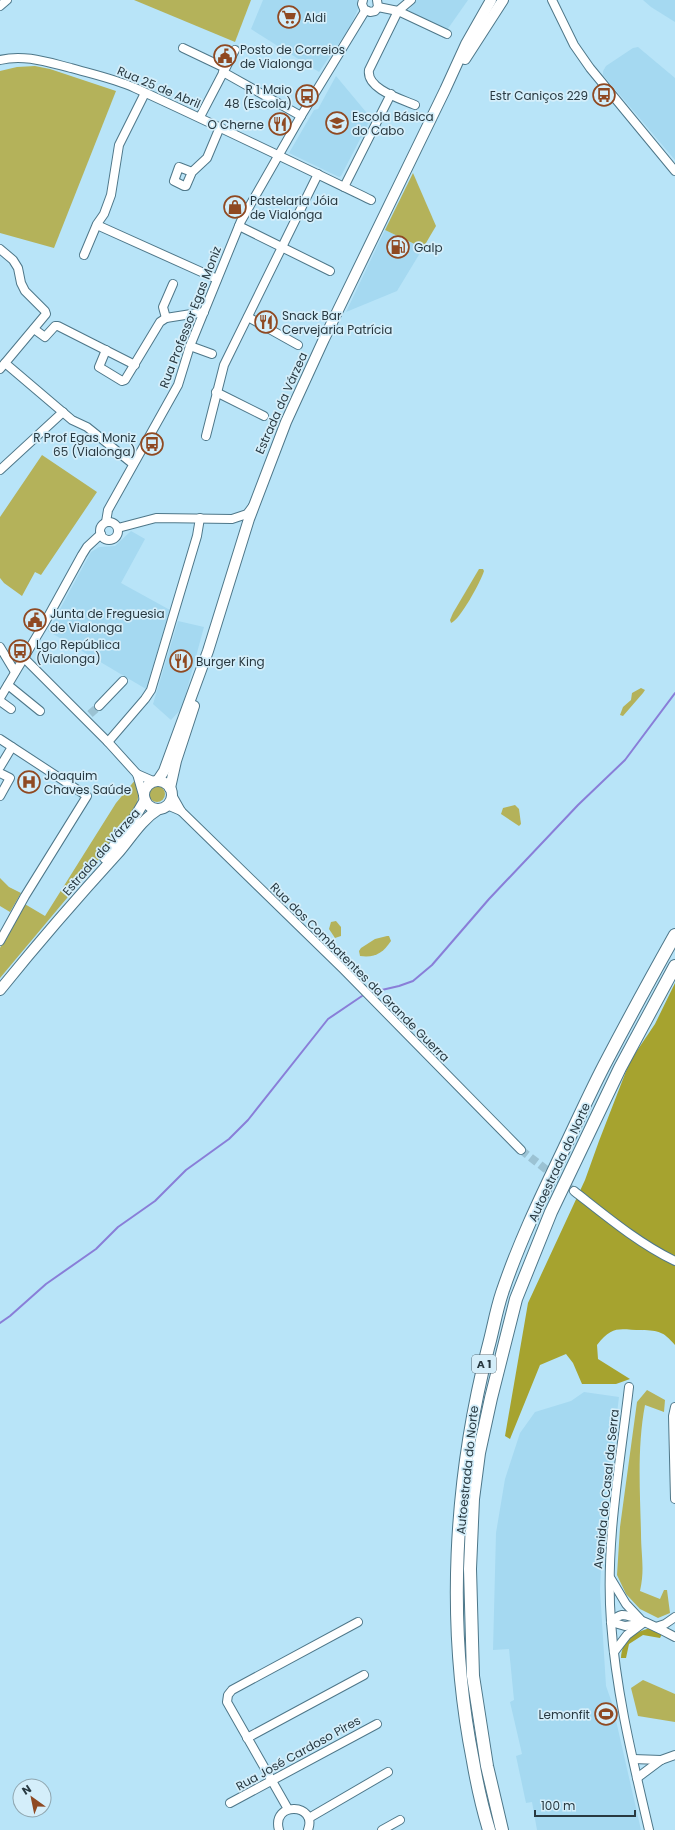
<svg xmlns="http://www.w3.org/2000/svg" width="675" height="1830" font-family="Poppins,sans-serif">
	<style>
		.built { fill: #a5d9f1 }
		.green { fill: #b4b25a }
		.forest { fill: #a6a32f }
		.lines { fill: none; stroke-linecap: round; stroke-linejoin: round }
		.stream { stroke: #897ed8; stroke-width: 2 }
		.minor-tunnel { stroke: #9bc2d3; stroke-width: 8; stroke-dasharray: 8 4; stroke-linecap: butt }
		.minor-casing { stroke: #4e7789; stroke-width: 10 }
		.major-casing { stroke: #4e7789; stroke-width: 12 }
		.highway-casing { stroke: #4e7789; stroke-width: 14 }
		.minor { stroke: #fff; stroke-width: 8 }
		.major { stroke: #fff; stroke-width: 10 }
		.highway { stroke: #fff; stroke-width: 12 }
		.labels { text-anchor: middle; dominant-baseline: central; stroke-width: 3.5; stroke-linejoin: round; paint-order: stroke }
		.shield { fill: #d4eefa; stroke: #5c6f78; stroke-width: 1 }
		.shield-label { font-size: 11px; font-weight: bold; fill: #283941 }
		.poi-label { font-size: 12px; fill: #283941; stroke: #d4eefa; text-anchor: start }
		.street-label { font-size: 12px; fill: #283941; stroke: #d4eefa }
	</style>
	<rect width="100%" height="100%" fill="#b8e4f8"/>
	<g class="built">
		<polygon points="263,0 357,0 359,7 350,27 319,72 251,29"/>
		<polygon points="416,0 468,0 447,30 408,11"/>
		<polygon points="643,0 675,0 675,22 651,7"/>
		<polygon points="638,47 675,78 675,160 603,75 603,71 606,66 633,48"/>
		<polygon points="336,76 371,118 341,176 339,177 289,153 314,110 318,109"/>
		<polygon points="385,230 423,248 397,291 346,312"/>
		<polygon points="131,531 145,539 121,583 170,610 146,689 48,631 91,552 99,547 115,546"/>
		<polygon points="178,621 204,627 182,708 171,720 153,704"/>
		<polygon points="584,1392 619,1397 603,1527 600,1590 606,1686 612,1703 641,1830 537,1830 532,1802 526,1803 516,1756 522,1754 510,1702 514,1700 509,1649 493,1650 496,1533 505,1479 520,1433 535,1412 571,1401"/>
	</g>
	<g class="green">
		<polygon points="134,0 251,0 235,42"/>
		<polygon points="35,66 50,69 116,91 54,248 0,233 0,71 17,67"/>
		<polygon points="413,173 436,226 423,248 385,230"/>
		<polygon points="42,455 97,492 41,575 35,572 22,596 4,583 0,578 0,517"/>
		<path d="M479,569H483L484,571C481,581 460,620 451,623L450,620L453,613Z"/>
		<polygon points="641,688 645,690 643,693 623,716 620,715 623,707 631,700 632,693"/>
		<polygon points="136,779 139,791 137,804 121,829 93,867 0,978 0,948 23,903 45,916 116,803"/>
		<circle cx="157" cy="794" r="8"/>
		<polygon points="515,805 519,809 521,824 519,826 501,814 503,808"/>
		<polygon points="0,878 9,887 21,893 10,912 0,906"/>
		<polygon points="336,921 341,927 341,936 335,938 329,929 331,922"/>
		<path d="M387,936H389L391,941C383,953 375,958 360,956L359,951L361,948L375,939Z"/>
		<path d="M647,1390L665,1400L664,1412L645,1405C637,1447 640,1491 641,1533C641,1555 645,1569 640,1591L660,1599L664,1590H667L670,1613L658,1618L640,1609L626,1594L617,1575L620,1527L637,1402Z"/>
		<polygon points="643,1680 675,1694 675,1722 638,1716 631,1688"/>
	</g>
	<g class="forest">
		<path d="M675,983V1345C663,1331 659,1331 642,1330C620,1330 613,1324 597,1345L598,1359L630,1379L616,1384H582L573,1363L566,1354L540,1365L510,1439L505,1436L528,1303L585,1180L599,1141L630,1061L655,1024Z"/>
		<path d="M650,1628L663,1632L660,1638L643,1635L629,1644L626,1658H621C622,1640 633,1633 650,1628Z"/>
	</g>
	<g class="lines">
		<g class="stream">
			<polyline points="373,992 399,986 413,981 432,965 489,899 578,805 625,760 675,693"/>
			<polyline points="0,1323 10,1316 46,1284 96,1249 118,1227 155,1201 186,1170 229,1139 248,1120 328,1019 362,996"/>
		</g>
		<g class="minor-tunnel">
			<polyline points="90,714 99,706"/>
			<polyline points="521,1150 574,1191"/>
		</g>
		<g class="minor-casing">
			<g id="minor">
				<polyline points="363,0 362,4 364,9 370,12 375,11 378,7 377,0"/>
				<path d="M411,0L398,11L369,70C366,89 401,99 415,105"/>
				<polyline points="552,0 574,45 590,68 675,171"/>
				<polyline points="0,6 7,0"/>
				<polyline points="378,7 398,11 447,34"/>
				<polyline points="183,48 225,68"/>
				<path d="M0,60C24,54 47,62 71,68C92,74 115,79 135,88C214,124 292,162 371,200"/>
				<polyline points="223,72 301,116"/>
				<polyline points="200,117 235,50"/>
				<polyline points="192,172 179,167 174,181 184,186 186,186 192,172 207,158 220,127"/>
				<polyline points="344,187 391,94"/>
				<polyline points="97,225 217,279"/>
				<polyline points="239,226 330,271"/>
				<polyline points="0,249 13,260 18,268 21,283 25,291 45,311 46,314 5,363"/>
				<polyline points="84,255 97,224 104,214 111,195 119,145 145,93"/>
				<polyline points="248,317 298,345"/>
				<polyline points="166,318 163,307 173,284"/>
				<polyline points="34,329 45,337 55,326 58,326 135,365"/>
				<polyline points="190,346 212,354"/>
				<polyline points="106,350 99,367 122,381 125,380 160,322 166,318 204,312"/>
				<polyline points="0,369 5,363 72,420 87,427 133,464"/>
				<polyline points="216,392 264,416"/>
				<polyline points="206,436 224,365 318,174"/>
				<polyline points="0,470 63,412"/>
				<polyline points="106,522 108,510 178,385 190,346 241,221 301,116 365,11"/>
				<circle cx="109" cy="531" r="9"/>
				<polyline points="118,528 156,518 232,519 247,514 253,506"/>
				<polyline points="0,647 15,672"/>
				<polyline points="24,658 108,742 137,774 143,795"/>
				<polyline points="8,685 40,711"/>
				<polyline points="0,698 44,624 82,555 87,547 101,534"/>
				<polyline points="0,701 11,709"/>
				<polyline points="99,706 123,681"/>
				<polyline points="0,739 87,796 25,896 0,941"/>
				<polyline points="108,742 145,699 151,690 197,536 200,518"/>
				<polyline points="0,767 12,747"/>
				<polyline points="0,773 10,778 0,796"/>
				<polyline points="137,774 153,781"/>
				<polyline points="172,795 181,811 343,969 521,1150"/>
				<polyline points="167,805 181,811"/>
				<path d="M574,1191C606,1216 638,1243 675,1261"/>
				<path d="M629,1387C620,1465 605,1544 611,1622C616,1693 633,1761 649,1830"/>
				<polyline points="675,1407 673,1416 675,1499"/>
				<polyline points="611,1579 626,1604 640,1619"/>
				<path d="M611,1622C614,1619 617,1616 622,1615C633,1615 664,1631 675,1637"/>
				<polyline points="611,1622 625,1626 639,1624"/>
				<polyline points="656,1627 665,1624 675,1617"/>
				<polyline points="614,1652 627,1635 643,1623"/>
				<polyline points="247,1738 364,1675"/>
				<polyline points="633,1759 661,1760"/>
				<polyline points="637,1778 661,1760 675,1755"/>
				<polyline points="230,1803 377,1724"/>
				<polyline points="288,1809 227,1702 228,1695 232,1690 358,1622"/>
				<polyline points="309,1818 388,1772"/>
				<path d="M279,1830C271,1801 318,1803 308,1830"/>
				<polyline points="382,1830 400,1820"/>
			</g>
		</g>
		<g class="major-casing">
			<g id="major">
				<polyline points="465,59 503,0"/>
				<polyline points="158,780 164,771 208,651 249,519 286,422 324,339 445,90 466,44 491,0"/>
				<circle cx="158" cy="795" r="14"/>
				<polyline points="170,788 176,761 194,706"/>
				<polyline points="105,858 132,822 145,800"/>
				<path d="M0,990C38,943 77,898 118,853C131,838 141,820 159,809"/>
			</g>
		</g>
		<g class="highway-casing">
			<g id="highway">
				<path d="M489,1830C482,1807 477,1784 473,1761C446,1625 454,1482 488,1348C493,1330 496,1311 502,1293C518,1245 540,1199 562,1153C577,1122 591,1090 607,1060C629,1018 652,976 675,935"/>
				<polyline points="502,1830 487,1766 473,1676 470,1569 473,1499 479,1453 491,1398 516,1299 551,1212 620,1068 675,966"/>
			</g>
		</g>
		<use href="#minor" class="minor"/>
		<use href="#major" class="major"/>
		<use href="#highway" class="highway"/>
	</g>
	<defs>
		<g id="supermarket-ring" transform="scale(1.15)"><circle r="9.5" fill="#d4eefa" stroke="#8f4922" stroke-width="1.5"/><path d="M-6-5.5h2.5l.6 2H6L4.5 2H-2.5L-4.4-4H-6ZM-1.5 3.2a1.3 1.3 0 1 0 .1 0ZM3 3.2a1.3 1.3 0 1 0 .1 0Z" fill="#8f4922"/></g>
		<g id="civic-ring" transform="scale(1.15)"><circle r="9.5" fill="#d4eefa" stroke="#8f4922" stroke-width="1.5"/><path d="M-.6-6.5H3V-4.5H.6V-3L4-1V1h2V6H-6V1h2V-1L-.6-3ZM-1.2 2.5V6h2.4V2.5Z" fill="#8f4922"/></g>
		<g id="bus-ring" transform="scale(1.15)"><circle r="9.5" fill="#d4eefa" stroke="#8f4922" stroke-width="1.5"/><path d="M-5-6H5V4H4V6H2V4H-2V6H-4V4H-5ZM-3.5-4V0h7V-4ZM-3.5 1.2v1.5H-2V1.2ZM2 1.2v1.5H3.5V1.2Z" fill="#8f4922"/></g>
		<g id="school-ring" transform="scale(1.15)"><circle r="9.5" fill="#d4eefa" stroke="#8f4922" stroke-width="1.5"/><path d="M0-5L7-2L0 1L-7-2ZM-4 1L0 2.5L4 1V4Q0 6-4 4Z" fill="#8f4922"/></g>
		<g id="restaurant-ring" transform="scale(1.15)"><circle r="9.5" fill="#d4eefa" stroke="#8f4922" stroke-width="1.5"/><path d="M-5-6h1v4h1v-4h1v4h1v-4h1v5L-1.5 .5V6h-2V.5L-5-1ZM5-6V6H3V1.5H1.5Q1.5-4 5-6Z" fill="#8f4922"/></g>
		<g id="shop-ring" transform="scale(1.15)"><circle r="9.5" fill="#d4eefa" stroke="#8f4922" stroke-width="1.5"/><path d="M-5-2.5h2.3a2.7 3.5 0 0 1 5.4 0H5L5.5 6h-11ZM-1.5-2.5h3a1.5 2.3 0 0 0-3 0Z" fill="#8f4922"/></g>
		<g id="fuel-ring" transform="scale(1.15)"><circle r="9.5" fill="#d4eefa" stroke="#8f4922" stroke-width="1.5"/><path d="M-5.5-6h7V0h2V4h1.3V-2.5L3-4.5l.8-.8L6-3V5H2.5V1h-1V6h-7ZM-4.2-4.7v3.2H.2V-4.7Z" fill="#8f4922"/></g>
		<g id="hospital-ring" transform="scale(1.15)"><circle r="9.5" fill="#d4eefa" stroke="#8f4922" stroke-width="1.5"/><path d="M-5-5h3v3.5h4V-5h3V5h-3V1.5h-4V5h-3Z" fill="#8f4922"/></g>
		<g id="stadium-ring" transform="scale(1.15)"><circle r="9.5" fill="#d4eefa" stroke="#8f4922" stroke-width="1.5"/><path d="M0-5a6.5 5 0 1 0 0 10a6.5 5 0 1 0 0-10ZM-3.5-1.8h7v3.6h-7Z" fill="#8f4922"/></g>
	</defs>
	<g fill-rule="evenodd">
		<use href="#supermarket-ring" x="289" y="17"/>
		<use href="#civic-ring" x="225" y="56"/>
		<use href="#bus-ring" x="604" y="95"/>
		<use href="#bus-ring" x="307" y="96"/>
		<use href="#school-ring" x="337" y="123"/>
		<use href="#restaurant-ring" x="280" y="124"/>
		<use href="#shop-ring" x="235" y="207"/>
		<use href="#fuel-ring" x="398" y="247"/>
		<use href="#restaurant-ring" x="266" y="322"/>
		<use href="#bus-ring" x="152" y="444"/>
		<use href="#civic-ring" x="35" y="620"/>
		<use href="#bus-ring" x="20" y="651"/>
		<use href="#restaurant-ring" x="181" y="661"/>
		<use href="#hospital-ring" x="29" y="782"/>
		<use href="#stadium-ring" x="606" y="1714"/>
	</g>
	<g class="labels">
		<rect class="shield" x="472" y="1355" width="24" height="18" rx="3"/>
		<g class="shield-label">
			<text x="484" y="1364">A 1</text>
		</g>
		<g class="poi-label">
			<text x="304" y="17">Aldi</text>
			<text x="240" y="49">Posto de Correios<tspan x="240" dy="14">de Vialonga</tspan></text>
			<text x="292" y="89" text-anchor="end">R 1 Maio<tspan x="292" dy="14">48 (Escola)</tspan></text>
			<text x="588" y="95" text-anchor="end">Estr Caniços 229</text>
			<text x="352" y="116">Escola Básica<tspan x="352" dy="14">do Cabo</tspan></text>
			<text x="264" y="124" text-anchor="end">O Cherne</text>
			<text x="250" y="200">Pastelaria Jóia<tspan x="250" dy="14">de Vialonga</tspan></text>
			<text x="414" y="247">Galp</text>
			<text x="282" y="315">Snack Bar<tspan x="282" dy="14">Cervejaria Patrícia</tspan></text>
			<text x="136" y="437" text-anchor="end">R Prof Egas Moniz<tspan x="136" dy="14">65 (Vialonga)</tspan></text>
			<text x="50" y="613">Junta de Freguesia<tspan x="50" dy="14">de Vialonga</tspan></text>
			<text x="36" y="644">Lgo República<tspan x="36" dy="14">(Vialonga)</tspan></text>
			<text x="196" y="661">Burger King</text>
			<text x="44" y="775">Joaquim<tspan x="44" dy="14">Chaves Saúde</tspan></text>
			<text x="590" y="1714" text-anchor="end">Lemonfit</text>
		</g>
		<g class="street-label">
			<text transform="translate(159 87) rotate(23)">Rua 25 de Abril</text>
			<text transform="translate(190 317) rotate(-69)">Rua Professor Egas Moniz</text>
			<text transform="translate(281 403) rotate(-66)">Estrada da Várzea</text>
			<text transform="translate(101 852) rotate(-49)">Estrada da Várzea</text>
			<text transform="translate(360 972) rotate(45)">Rua dos Combatentes da Grande Guerra</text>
			<text transform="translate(559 1162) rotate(-65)">Autoestrada do Norte</text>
			<text transform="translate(467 1470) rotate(-84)">Autoestrada do Norte</text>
			<text transform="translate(606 1489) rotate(-84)">Avenida do Casal da Serra</text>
			<text transform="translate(298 1753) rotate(-29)">Rua José Cardoso Pires</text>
		</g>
	</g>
	<g transform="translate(32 1798) rotate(327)"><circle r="19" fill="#d4eefa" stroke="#8fa6b0"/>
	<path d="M0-3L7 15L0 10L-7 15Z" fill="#8f4922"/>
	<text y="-6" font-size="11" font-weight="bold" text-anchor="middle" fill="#283941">N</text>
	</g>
	<path d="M535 1810v6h100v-6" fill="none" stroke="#283941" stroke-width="2"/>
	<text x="541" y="1810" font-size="12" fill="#283941" stroke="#d4eefa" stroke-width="3" paint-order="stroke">100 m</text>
</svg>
